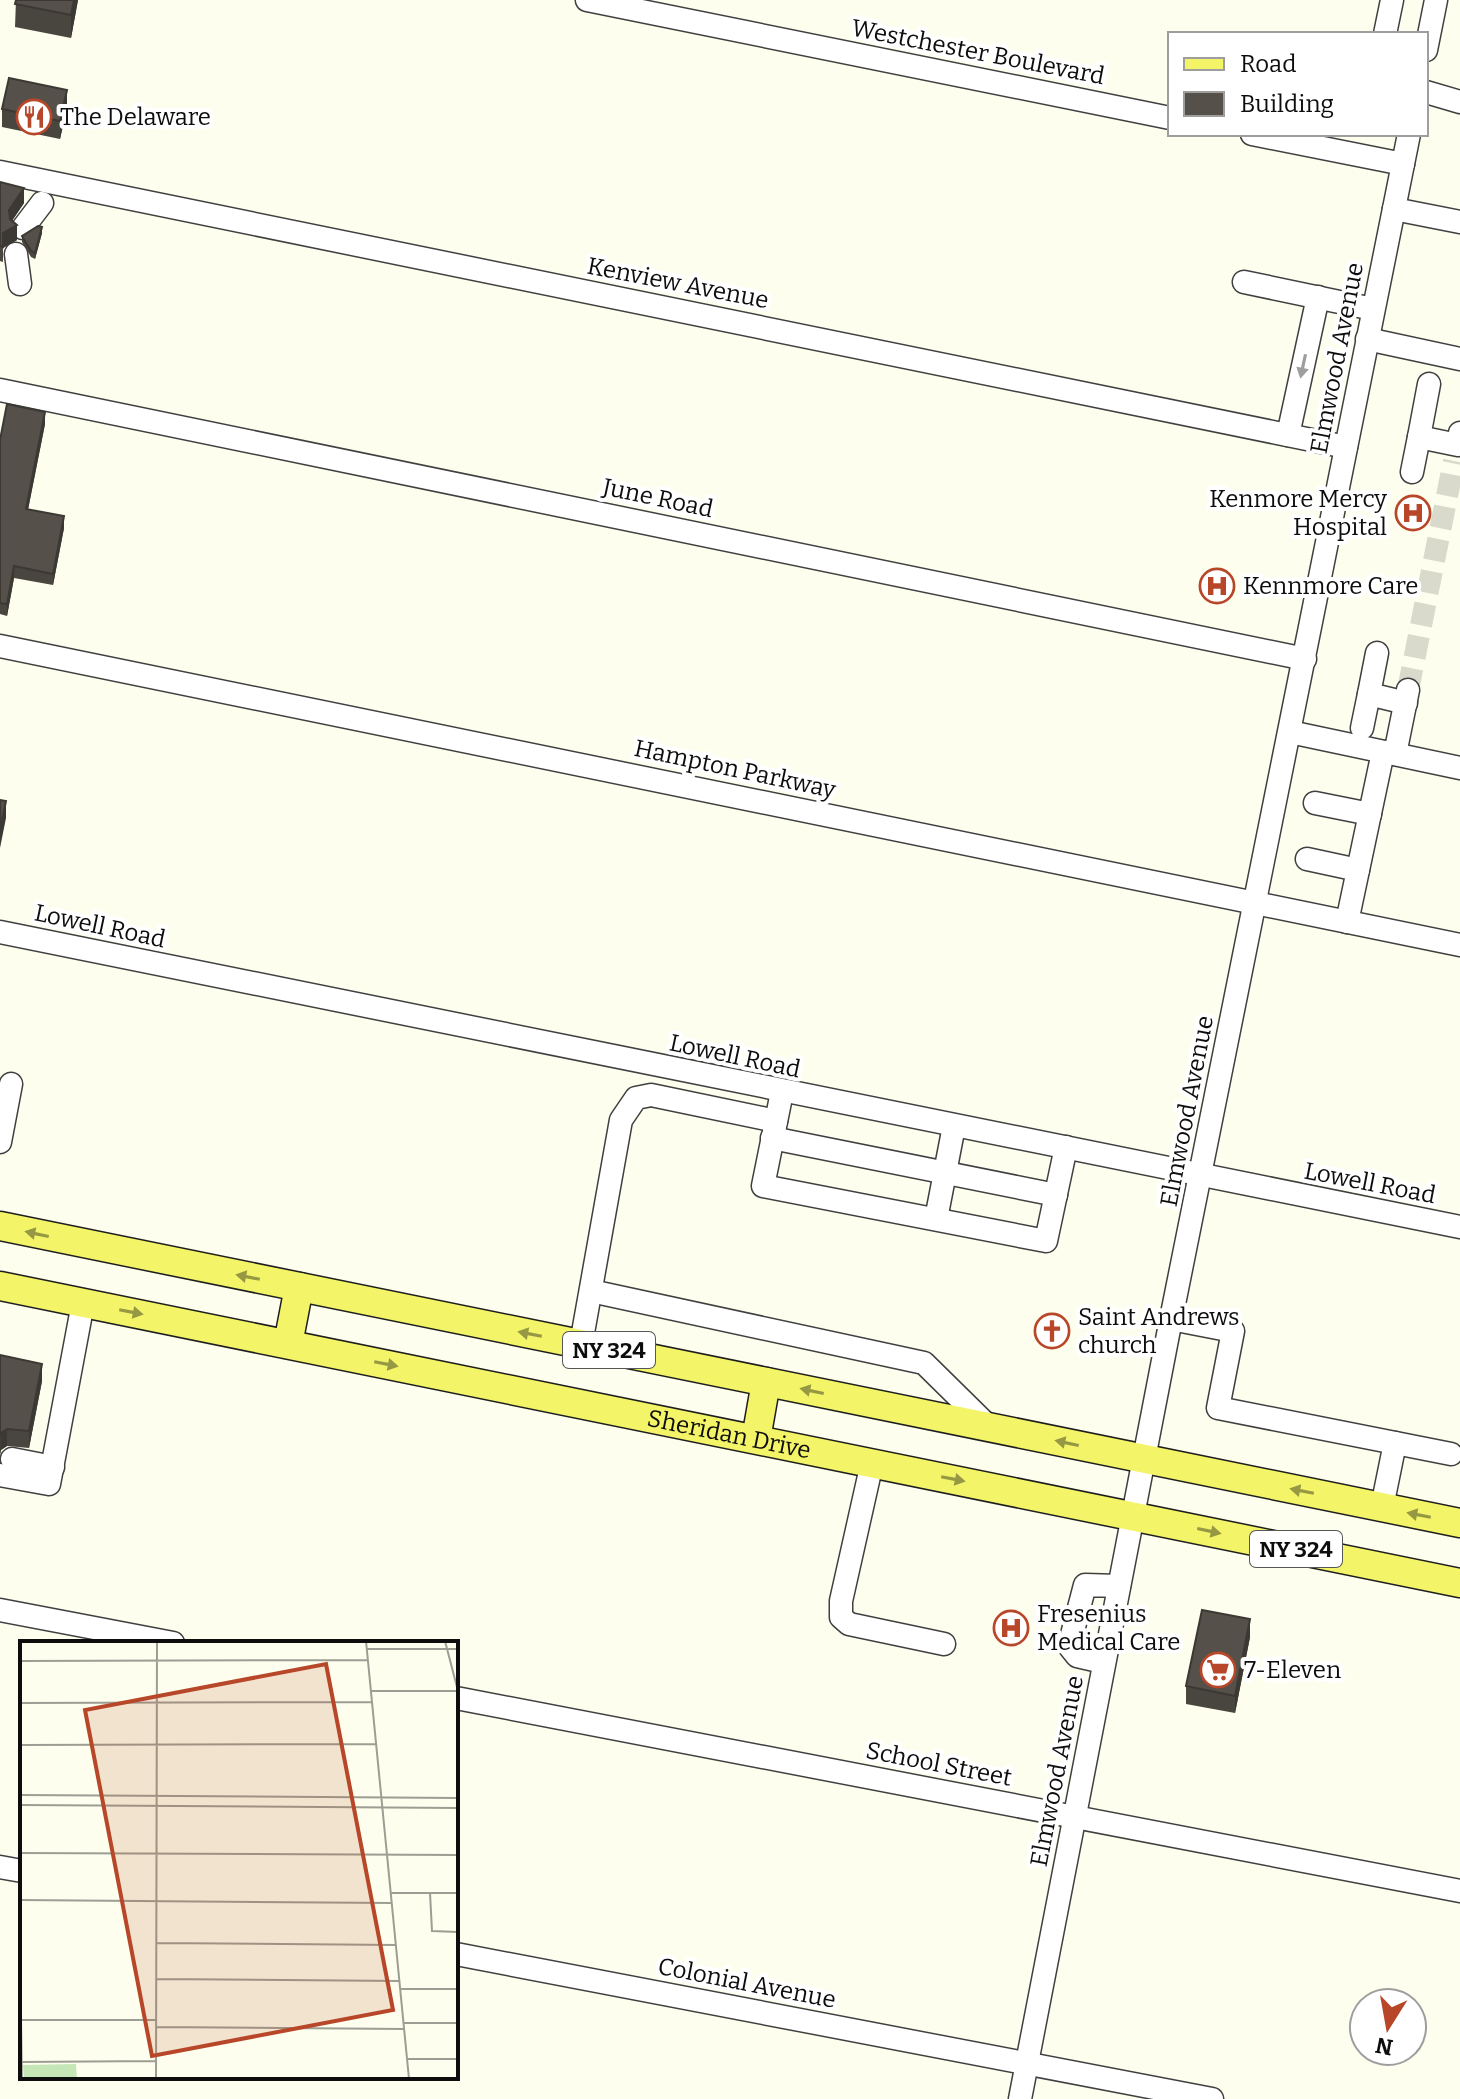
<svg xmlns="http://www.w3.org/2000/svg" width="1460" height="2099" font-family="Bitter,serif">
	<style>
		.lines { fill: none; stroke-linecap: round; stroke-linejoin: round }
		.minor-tunnel { stroke: #d9dacb; stroke-width: 22; stroke-dasharray: 22 11; stroke-linecap: butt }
		.minor-casing { stroke: #404040; stroke-width: 25 }
		.major-casing { stroke: #1e1e1e; stroke-width: 31 }
		.minor { stroke: #fff; stroke-width: 22 }
		.major { stroke: #f3f468; stroke-width: 28 }
		.wall { fill: #494640 }
		.shaded-wall { fill: #3c3934 }
		.building { fill: #55514a; stroke: #3c3934; stroke-width: 2 }
		.oneway { fill: #9e9e9e }
		.oneway2 { fill: #979844 }
		.labels { text-anchor: middle; dominant-baseline: central; stroke-width: 8; stroke-linejoin: round; paint-order: stroke }
		.shield { fill: #fff; stroke: #565656; stroke-width: 2 }
		.shield-label { font-size: 22px; font-weight: bold; fill: #0d0d0d }
		.street-label { font-size: 24px; fill: #0d0d0d; stroke: #fff }
		.poi-label { font-size: 24px; fill: #0d0d0d; stroke: #fff; text-anchor: start }
		.inset-road { fill: none; stroke: #9d9e93; stroke-width: 2 }
		.view { fill: #b8472a; fill-opacity: 0.15; stroke: #b8472a; stroke-width: 4 }
		.inset-edge { fill: none; stroke: #0d0d0d; stroke-width: 4 }
	</style>
	<rect width="100%" height="100%" fill="#fdfeed"/>
	<g class="lines">
		<polyline class="minor-tunnel" points="1408,690 1454,461"/>
		<g class="minor-casing">
			<g id="minor">
				<polyline points="587,0 1170,118"/>
				<polyline points="1385,34 1392,0"/>
				<polyline points="1426,50 1436,0"/>
				<polyline points="1426,92 1460,102"/>
				<polyline points="1252,134 1403,164"/>
				<polyline points="0,172 1346,447"/>
				<polyline points="1394,209 1460,222"/>
				<polyline points="23,228 42,203"/>
				<polyline points="16,254 20,284"/>
				<polyline points="1244,282 1373,309"/>
				<polyline points="1367,339 1460,359"/>
				<polyline points="1429,384 1419,437 1458,445 1460,433"/>
				<polyline points="0,390 1305,659"/>
				<polyline points="1288,435 1318,297"/>
				<polyline points="1412,472 1419,437"/>
				<polyline points="0,646 1460,945"/>
				<polyline points="1369,694 1377,653"/>
				<polyline points="1362,728 1369,694 1406,703"/>
				<polyline points="1290,732 1460,768"/>
				<polyline points="1395,754 1408,690"/>
				<polyline points="1315,803 1370,814"/>
				<polyline points="1307,859 1358,870"/>
				<polyline points="1347,922 1383,752"/>
				<polyline points="0,932 1460,1227"/>
				<polyline points="782,1092 763,1186 1046,1241 1066,1147"/>
				<polyline points="772,1138 1056,1195"/>
				<polyline points="0,1142 11,1084"/>
				<polyline points="936,1219 954,1126"/>
				<polyline points="591,1291 924,1363 990,1428"/>
				<polyline points="1171,1319 1233,1331 1218,1408 1451,1454"/>
				<polyline points="581,1344 621,1120 636,1098 651,1095 776,1121"/>
				<polyline points="12,1459 53,1467"/>
				<polyline points="872,1463 841,1601 841,1617 849,1624 944,1644"/>
				<polyline points="0,1475 49,1484 83,1303"/>
				<polyline points="1382,1507 1395,1443"/>
				<polyline points="0,1610 173,1643"/>
				<polyline points="1103,1662 1077,1656 1069,1646 1085,1585 1119,1586"/>
				<polyline points="456,1698 1460,1891"/>
				<polyline points="0,1867 22,1871"/>
				<polyline points="456,1954 1212,2099"/>
				<polyline points="1020,2099 1171,1319 1409,134"/>
			</g>
		</g>
		<g class="major-casing">
			<g id="major">
				<polyline points="0,1226 1460,1523"/>
				<path id="s1" d="M0,1286L1460,1583"/>
				<polyline points="288,1344 299,1287"/>
				<polyline points="756,1439 766,1382"/>
			</g>
		</g>
		<use href="#minor" class="minor"/>
		<use href="#major" class="major"/>
	</g>
	<g class="wall">
		<polygon points="16,0 78,0 71,38 15,27"/>
		<polygon points="67,107 60,139 2,127 2,109"/>
		<polygon points="0,182 24,203 12,221 17,240 3,248 3,262 0,261"/>
		<polygon points="42,233 35,259 31,257 22,242 22,236"/>
		<polygon points="45,424 28,509 64,528 53,585 14,578 7,616 0,614 0,440"/>
		<polygon points="0,1355 42,1381 29,1448 7,1446 1,1450 0,1455"/>
		<polygon points="1250,1637 1235,1713 1186,1704 1186,1686"/>
	</g>
	<g class="shaded-wall">
		<polygon points="74,0 78,0 71,38 71,15"/>
		<polygon points="67,90 67,107 60,139 60,121"/>
		<polygon points="24,188 24,203 9,225 9,210"/>
		<polygon points="17,225 17,240 3,248 3,262 3,233"/>
		<polygon points="42,227 42,233 35,259 35,253"/>
		<polygon points="45,412 45,424 26,520 26,509"/>
		<polygon points="64,516 64,528 53,585 53,574"/>
		<polygon points="14,566 14,578 7,616 7,604"/>
		<polygon points="6,801 6,818 0,848 0,831"/>
		<polygon points="42,1364 42,1381 29,1448 29,1431"/>
		<polygon points="7,1429 7,1446 1,1450 0,1455 1,1433"/>
		<polygon points="1250,1619 1250,1637 1235,1713 1235,1696"/>
	</g>
	<g class="building">
		<polygon points="16,0 74,0 71,15 15,4"/>
		<polygon points="9,78 67,90 60,121 2,109"/>
		<polygon points="0,182 24,188 9,210 10,219 17,225 3,233 3,247 0,246"/>
		<polygon points="38,226 42,227 35,253 31,251 22,236"/>
		<polygon points="7,404 45,412 26,509 64,516 53,574 14,566 7,604 0,603 0,440"/>
		<polygon points="0,800 6,801 0,831"/>
		<polygon points="0,1355 42,1364 29,1431 7,1429 1,1433 0,1438"/>
		<polygon points="1202,1610 1250,1619 1235,1696 1186,1686"/>
	</g>
	<defs><path id="oneway-solid" d="M-6-.8H1V-3.2L6.5 0L1 3.2V.8H-6Z" transform="scale(2)"/></defs>
	<use class="oneway" href="#oneway-solid" transform="translate(1303 366) rotate(102)"/>
	<g class="oneway2">
		<use href="#oneway-solid" transform="translate(37 1234) rotate(-168)"/>
		<use href="#oneway-solid" transform="translate(248 1277) rotate(-169)"/>
		<use href="#oneway-solid" transform="translate(131 1312) rotate(11)"/>
		<use href="#oneway-solid" transform="translate(530 1334) rotate(-169)"/>
		<use href="#oneway-solid" transform="translate(386 1364) rotate(11)"/>
		<use href="#oneway-solid" transform="translate(812 1391) rotate(-168)"/>
		<use href="#oneway-solid" transform="translate(1067 1443) rotate(-168)"/>
		<use href="#oneway-solid" transform="translate(953 1479) rotate(11)"/>
		<use href="#oneway-solid" transform="translate(1302 1491) rotate(-169)"/>
		<use href="#oneway-solid" transform="translate(1419 1515) rotate(-169)"/>
		<use href="#oneway-solid" transform="translate(1209 1531) rotate(12)"/>
	</g>
	<defs>
		<g id="restaurant-ring" transform="scale(1.8)"><circle r="9.5" fill="#fff" stroke="#b8472a" stroke-width="1.5"/><path d="M-5-6h1v4h1v-4h1v4h1v-4h1v5L-1.5 .5V6h-2V.5L-5-1ZM5-6V6H3V1.5H1.5Q1.5-4 5-6Z" fill="#b8472a"/></g>
		<g id="hospital-ring" transform="scale(1.8)"><circle r="9.5" fill="#fff" stroke="#b8472a" stroke-width="1.5"/><path d="M-5-5h3v3.5h4V-5h3V5h-3V1.5h-4V5h-3Z" fill="#b8472a"/></g>
		<g id="church-ring" transform="scale(1.8)"><circle r="9.5" fill="#fff" stroke="#b8472a" stroke-width="1.5"/><path d="M-1.2-6h2.4v3.5h3.3v2.4h-3.3V6h-2.4V-.1h-3.3v-2.4h3.3Z" fill="#b8472a"/></g>
		<g id="supermarket-ring" transform="scale(1.8)"><circle r="9.5" fill="#fff" stroke="#b8472a" stroke-width="1.5"/><path d="M-6-5.5h2.5l.6 2H6L4.5 2H-2.5L-4.4-4H-6ZM-1.5 3.2a1.3 1.3 0 1 0 .1 0ZM3 3.2a1.3 1.3 0 1 0 .1 0Z" fill="#b8472a"/></g>
	</defs>
	<g fill-rule="evenodd">
		<use href="#restaurant-ring" x="34" y="117"/>
		<use href="#hospital-ring" x="1413" y="513"/>
		<use href="#hospital-ring" x="1217" y="586"/>
		<use href="#church-ring" x="1052" y="1331"/>
		<use href="#hospital-ring" x="1011" y="1628"/>
		<use href="#supermarket-ring" x="1218" y="1670"/>
	</g>
	<g class="labels">
		<g class="shield">
			<rect x="563" y="1332" width="92" height="36" rx="6"/>
			<rect x="1250" y="1531" width="92" height="36" rx="6"/>
		</g>
		<g class="shield-label">
			<text x="609" y="1350">NY 324</text>
			<text x="1296" y="1549">NY 324</text>
		</g>
		<g class="street-label">
			<text transform="translate(978 52) rotate(11)">Westchester Boulevard</text>
			<text transform="translate(678 283) rotate(11)">Kenview Avenue</text>
			<text transform="translate(1337 358) rotate(-79)">Elmwood Avenue</text>
			<text transform="translate(658 498) rotate(12)">June Road</text>
			<text transform="translate(735 769) rotate(12)">Hampton Parkway</text>
			<text transform="translate(100 926) rotate(12)">Lowell Road</text>
			<text transform="translate(735 1056) rotate(12)">Lowell Road</text>
			<text transform="translate(1187 1111) rotate(-79)">Elmwood Avenue</text>
			<text transform="translate(1370 1183) rotate(11)">Lowell Road</text>
			<text stroke="none"><textPath href="#s1" startOffset="744">Sheridan Drive</textPath></text>
			<text transform="translate(939 1764) rotate(11)">School Street</text>
			<text transform="translate(1057 1771) rotate(-79)">Elmwood Avenue</text>
			<text transform="translate(747 1983) rotate(11)">Colonial Avenue</text>
		</g>
		<g class="poi-label">
			<text x="60" y="117">The Delaware</text>
			<text x="1387" y="499" text-anchor="end">Kenmore Mercy<tspan x="1387" dy="28">Hospital</tspan></text>
			<text x="1243" y="586">Kennmore Care</text>
			<text x="1078" y="1317">Saint Andrews<tspan x="1078" dy="28">church</tspan></text>
			<text x="1037" y="1614">Fresenius<tspan x="1037" dy="28">Medical Care</tspan></text>
			<text x="1244" y="1670">7-Eleven</text>
		</g>
	</g>
	<g transform="translate(20 1641)">
		<rect width="438" height="438" fill="#fdfeed"/>
		<path d="M56,423L57,438H4L3,424Z" fill="#c5e7b8"/>
		<path class="inset-road" d="M346,0L389,438M425,0L438,50M347,8H438M0,20L348,19M351,50H438M0,62L352,61M0,104L356,103M0,154L438,157M0,164L438,167M0,212L438,214M371,252H438M410,252L412,290L438,291M0,259L372,262M137,302L376,304M137,338L380,340M380,348H438M0,379H137M1,379L2,438M384,382H438M136,386L384,388M387,418H438M0,421L136,420M136,438L137,0"/>
		<path class="view" d="M306,23L373,369L132,415L65,69Z"/>
		<rect width="438" height="438" class="inset-edge"/>
	</g>
	<rect x="1168" y="32" width="260" height="104" fill="#ffffff" stroke="#9e9e9e" stroke-width="2"/>
	<rect x="1184" y="58" width="40" height="12" fill="#f3f468" stroke="#9e9e9e" stroke-width="2"/>
	<text x="1240" y="72" font-size="24" fill="#0d0d0d">Road</text>
	<rect x="1184" y="92" width="40" height="24" fill="#55514a" stroke="#9e9e9e" stroke-width="2"/>
	<text x="1240" y="112" font-size="24" fill="#0d0d0d">Building</text>
	<g transform="translate(1388 2027) rotate(191)"><circle r="38" fill="#ffffff" stroke="#9e9e9e" stroke-width="2"/>
	<path d="M0-6L14 30L0 20L-14 30Z" fill="#b8472a"/>
	<text y="-12" font-size="22" font-weight="bold" text-anchor="middle" fill="#0d0d0d">N</text>
	</g>
</svg>
